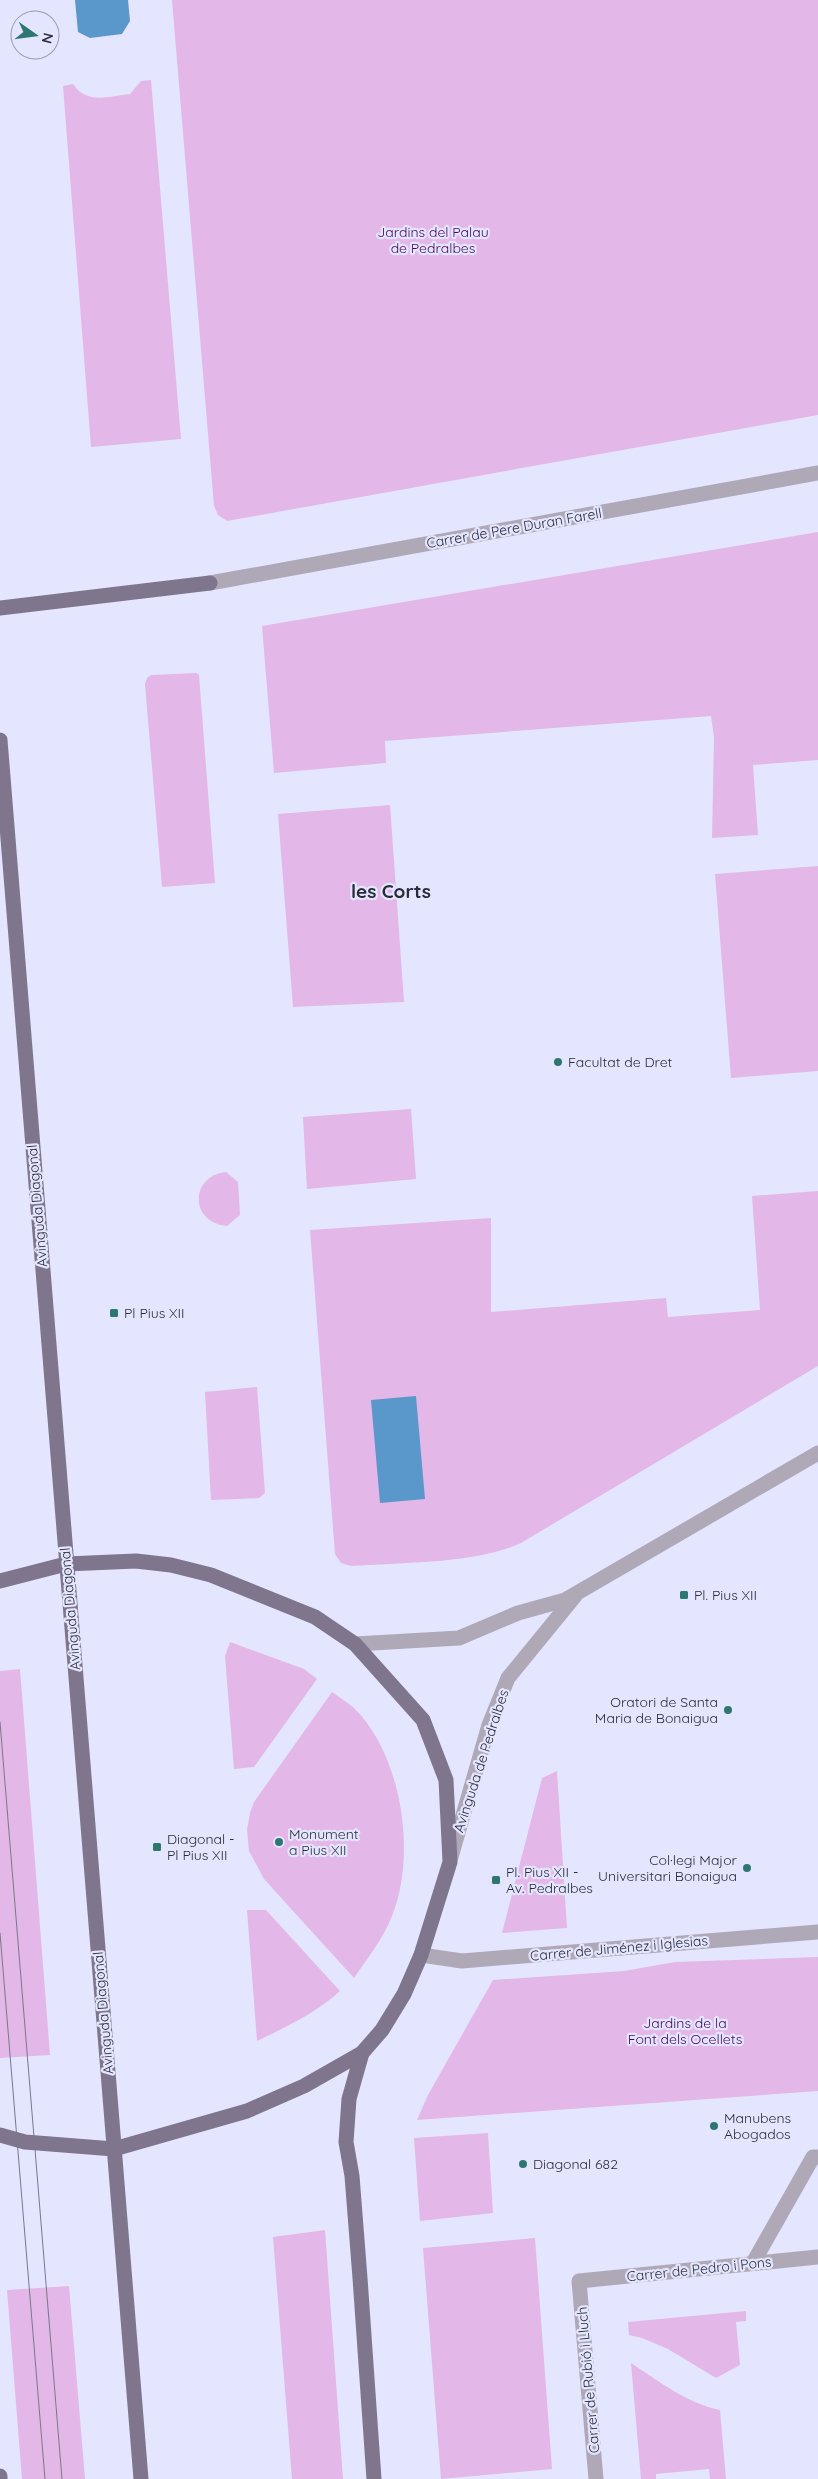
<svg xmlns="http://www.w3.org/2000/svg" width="818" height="2479" font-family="Quicksand,sans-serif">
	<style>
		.green { fill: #e3b8e8 }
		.water { fill: #5a97ca }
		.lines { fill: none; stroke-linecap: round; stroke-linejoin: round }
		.service { stroke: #afa9b7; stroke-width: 15 }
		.pedestrian { stroke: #afa9b7; stroke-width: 15 }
		.minor { stroke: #afa9b7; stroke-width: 15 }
		.tertiary { stroke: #afa9b7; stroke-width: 15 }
		.primary { stroke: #7f768d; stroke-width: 15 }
		.tram { stroke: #78788a; stroke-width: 1 }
		.poi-dot { fill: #2e7670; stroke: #e4e5ff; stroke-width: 2 }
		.labels { text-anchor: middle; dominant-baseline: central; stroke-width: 4.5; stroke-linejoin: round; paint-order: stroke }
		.park-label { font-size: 14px; fill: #490851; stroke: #e4e5ff }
		.street-label { font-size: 14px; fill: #2c2c38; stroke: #e4e5ff }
		.poi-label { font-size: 14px; fill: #2c2c38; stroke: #e4e5ff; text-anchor: start }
		.district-label { font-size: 19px; font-weight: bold; fill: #2c2c38; stroke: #e4e5ff }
	</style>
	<rect width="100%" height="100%" fill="#e4e5ff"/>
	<g class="green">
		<polygon points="172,0 818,0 818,415 227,521 218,515 214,506"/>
		<path d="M151,80L181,439L91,447L63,86L73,84C87,105 109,96 130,94L141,81Z"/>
		<polygon points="818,532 818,760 753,765 758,835 712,838 714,737 711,716 385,741 386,763 274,773 262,626"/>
		<polygon points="196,673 199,675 215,883 162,887 145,684 147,678 151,675"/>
		<polygon points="390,805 404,1002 293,1007 278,814"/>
		<polygon points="818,866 818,1071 731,1078 715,874"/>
		<polygon points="411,1109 416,1179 307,1189 303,1117"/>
		<path d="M226,1172L238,1182L240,1215L227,1226C190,1223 189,1176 226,1172Z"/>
		<path d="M818,1191V1366L521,1543C475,1564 403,1562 351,1566L341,1563L335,1554L310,1230L491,1218V1312L666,1298L668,1317L760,1310L752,1196Z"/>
		<polygon points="257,1387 265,1493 259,1498 211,1500 205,1392"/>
		<polygon points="230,1642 304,1669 317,1679 254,1767 234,1769 225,1656"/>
		<polygon points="20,1669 50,2055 0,2058 0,1671"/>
		<path d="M332,1692C339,1697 347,1702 354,1708C402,1755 417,1855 392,1916C383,1939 367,1959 354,1978L264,1879L249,1851L247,1830L250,1813L254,1802Z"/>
		<polygon points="557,1771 567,1928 502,1933 542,1778"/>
		<path d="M247,1910H266L340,1991C316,2013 286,2027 257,2041Z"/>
		<polygon points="818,1957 818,2091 417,2120 428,2095 493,1980 624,1971 675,1962"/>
		<polygon points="488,2133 493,2213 420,2221 414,2138"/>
		<polygon points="325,2230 343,2479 292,2479 273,2237"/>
		<polygon points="535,2238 552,2469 441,2479 423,2248"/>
		<polygon points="69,2286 85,2479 22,2479 7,2290"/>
		<polygon points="746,2311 746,2321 736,2322 740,2365 716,2378 668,2349 642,2338 629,2335 628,2322"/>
		<path d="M631,2363C659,2381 686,2403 720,2410L726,2479H710L709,2469L656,2474V2479H641Z"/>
	</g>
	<g class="water">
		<polygon points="75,0 128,0 130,21 122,34 90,38 78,32"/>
		<polygon points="416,1396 425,1499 380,1503 371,1400"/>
	</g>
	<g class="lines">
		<polyline class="service" points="753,2263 813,2157 818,2157"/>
		<polyline class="pedestrian" points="421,1955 462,1961 818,1932"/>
		<g class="minor">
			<polyline points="210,583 818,473"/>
			<polyline points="596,2479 579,2281 818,2257"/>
		</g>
		<g class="tertiary">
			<polyline points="355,1644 459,1638 518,1613 565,1600 818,1453"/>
			<polyline points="451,1857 489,1725 508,1678 575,1596"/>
		</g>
		<g class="primary">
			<polyline points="0,608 210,583"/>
			<polyline points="0,740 141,2479"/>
			<polyline points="0,1581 66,1564 136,1561 171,1565 211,1575 315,1617 355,1644 423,1720 446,1780 450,1862 421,1955 404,1994 382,2030 362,2053 304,2086 247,2111 114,2149 25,2142 0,2135"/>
			<polyline points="362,2053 349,2099 346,2142 352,2176 360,2278 374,2479"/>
			<polyline points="0,2476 0,2479"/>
		</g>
		<g class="tram">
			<polyline points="0,1722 62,2479"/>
			<polyline points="0,1933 45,2479"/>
		</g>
	</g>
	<g class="poi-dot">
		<circle cx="558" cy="1062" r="5"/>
		<rect x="109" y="1308" width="10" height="10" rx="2.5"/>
		<rect x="679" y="1590" width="10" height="10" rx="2.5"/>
		<circle cx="728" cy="1710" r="5"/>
		<circle cx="279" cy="1842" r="5"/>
		<rect x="152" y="1842" width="10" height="10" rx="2.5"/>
		<circle cx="747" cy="1868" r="5"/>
		<rect x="491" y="1875" width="10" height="10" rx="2.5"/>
		<circle cx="714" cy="2126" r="5"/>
		<circle cx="523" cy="2164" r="5"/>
	</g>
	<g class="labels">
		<g class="park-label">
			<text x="433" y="232">Jardins del Palau<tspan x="433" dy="16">de Pedralbes</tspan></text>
			<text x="685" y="2023">Jardins de la<tspan x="685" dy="16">Font dels Ocellets</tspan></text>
		</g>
		<g class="street-label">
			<text transform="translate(514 528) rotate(-10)">Carrer de Pere Duran Farell</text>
			<text transform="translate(37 1206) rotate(-95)">Avinguda Diagonal</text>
			<text transform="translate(70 1609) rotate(-95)">Avinguda Diagonal</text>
			<text transform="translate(481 1761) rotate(-72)">Avinguda de Pedralbes</text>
			<text transform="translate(619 1948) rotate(-5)">Carrer de Jiménez i Iglesias</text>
			<text transform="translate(103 2013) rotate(-95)">Avinguda Diagonal</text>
			<text transform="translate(699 2269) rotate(-6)">Carrer de Pedro i Pons</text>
			<text transform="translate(588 2380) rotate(-95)">Carrer de Rubió i Lluch</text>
		</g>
		<g class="poi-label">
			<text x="568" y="1062">Facultat de Dret</text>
			<text x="124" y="1313">Pl Pius XII</text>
			<text x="694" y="1595">Pl. Pius XII</text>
			<text x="718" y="1702" text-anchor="end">Oratori de Santa<tspan x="718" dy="16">Maria de Bonaigua</tspan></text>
			<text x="289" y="1834">Monument<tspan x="289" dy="16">a Pius XII</tspan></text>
			<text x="167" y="1839">Diagonal -<tspan x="167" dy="16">Pl Pius XII</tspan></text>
			<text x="737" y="1860" text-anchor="end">Col·legi Major<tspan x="737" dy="16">Universitari Bonaigua</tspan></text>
			<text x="506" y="1872">Pl. Pius XII -<tspan x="506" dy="16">Av. Pedralbes</tspan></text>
			<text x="724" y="2118">Manubens<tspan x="724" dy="16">Abogados</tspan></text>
			<text x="533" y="2164">Diagonal 682</text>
		</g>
		<g class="district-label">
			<text x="391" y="891">les Corts</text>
		</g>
	</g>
	<g transform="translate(35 35) rotate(104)"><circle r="24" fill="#e4e5ff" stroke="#9a9baf"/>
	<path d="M0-4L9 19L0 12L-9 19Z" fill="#2e7670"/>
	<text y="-8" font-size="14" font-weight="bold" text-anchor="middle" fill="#2c2c38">N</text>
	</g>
</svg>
